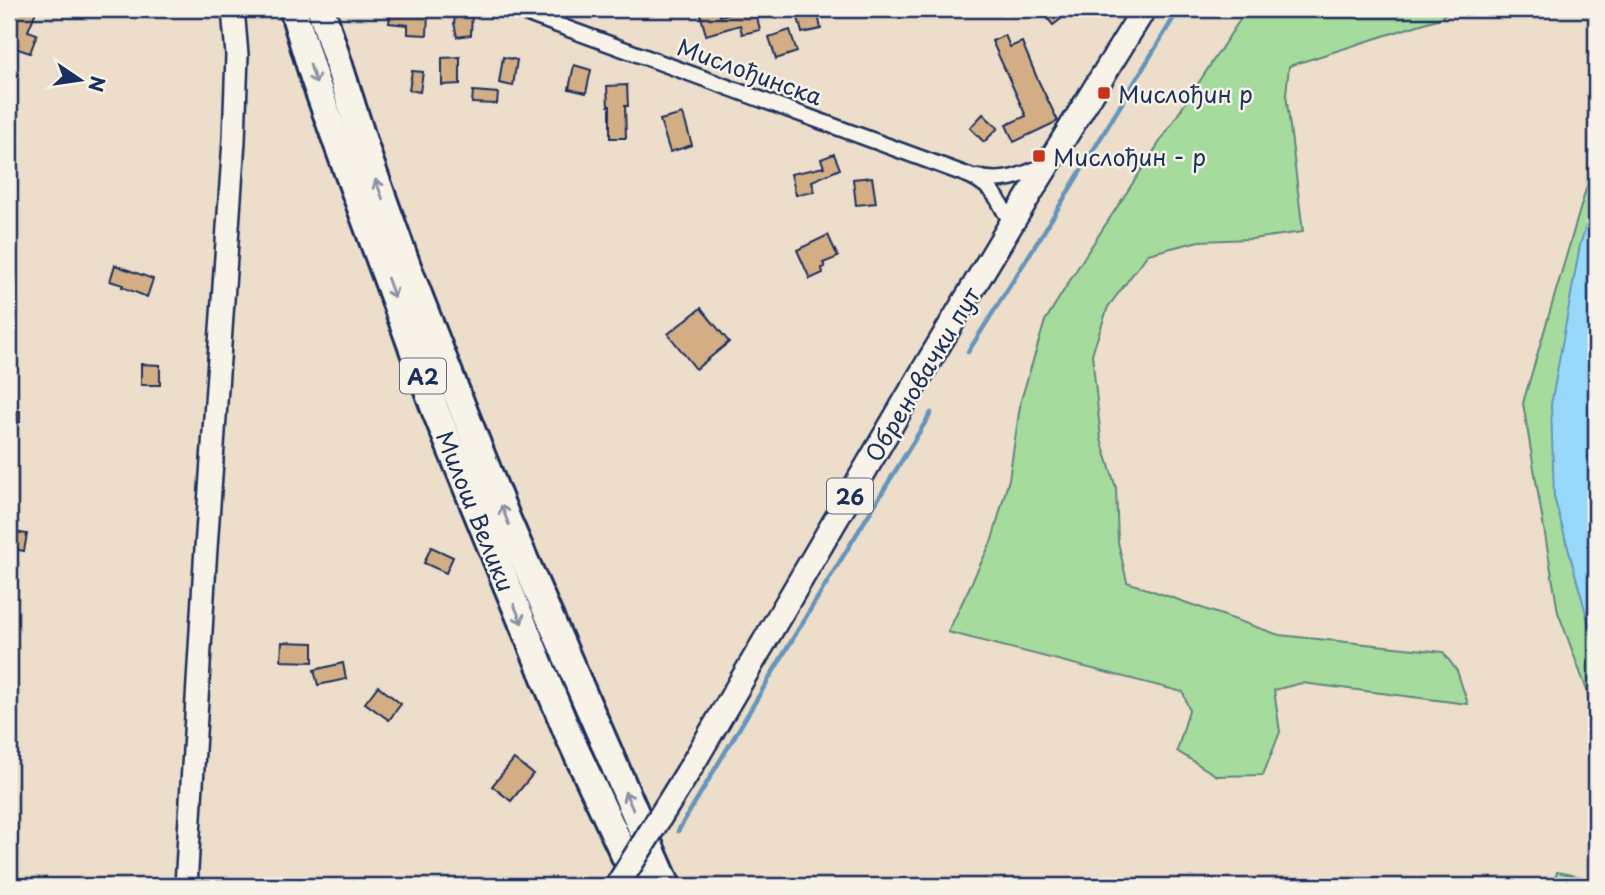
<svg xmlns="http://www.w3.org/2000/svg" width="1605" height="895" font-family="'Playpen Sans',sans-serif">
	<style>
		.green { fill: #a6db9e; stroke: #60857e; stroke-width: 2 }
		.water { fill: #98d9fa; stroke: #6695bc; stroke-width: 2 }
		.lines { fill: none; stroke-linecap: round; stroke-linejoin: round }
		.stream { stroke: #6695bc; stroke-width: 4.5 }
		.building { fill: #d3ae85; stroke: #1b2f5e; stroke-width: 2 }
		.street-casing { stroke: #1b2f5e; stroke-width: 19 }
		.secondary-casing { stroke: #1b2f5e; stroke-width: 26 }
		.primary-casing { stroke: #1b2f5e; stroke-width: 28 }
		.highway-casing { stroke: #1b2f5e; stroke-width: 32 }
		.street { stroke: #f7f3e8; stroke-width: 14 }
		.secondary { stroke: #f7f3e8; stroke-width: 21 }
		.primary { stroke: #f7f3e8; stroke-width: 23 }
		.highway { stroke: #f7f3e8; stroke-width: 26 }
		.primary-bridge-casing { stroke: #1b2f5e; stroke-width: 28; stroke-linecap: butt }
		.primary-bridge { stroke: #f7f3e8; stroke-width: 23 }
		.oneway { stroke: #8991a3 }
		.poi-dot { fill: #c8321e; stroke: #f7f3e8; stroke-width: 2.5 }
		.labels { text-anchor: middle; dominant-baseline: central; stroke-width: 5; stroke-linejoin: round; paint-order: stroke }
		.shield { fill: #f7f3e8; stroke: #5d6a87; stroke-width: 2 }
		.shield-label { font-size: 21px; font-weight: bold; fill: #1b2f5e }
		.street-label { font-size: 23px; fill: #1b2f5e; stroke: #f7f3e8 }
		.poi-label { font-size: 23px; fill: #1b2f5e; stroke: #f7f3e8; text-anchor: start }
	</style>
	<rect width="100%" height="100%" fill="#ecdeca"/>
	<filter id="ink" filterUnits="userSpaceOnUse"><feTurbulence type="fractalNoise" baseFrequency=".0143" numOctaves="2"/><feDisplacementMap in="SourceGraphic" scale="14" xChannelSelector="R" yChannelSelector="G"/><feConvolveMatrix kernelMatrix="1 2 1 2 8 2 1 2 1" color-interpolation-filters="sRGB"/></filter>
	<g filter="url(#ink)">
		<g class="green">
			<polygon points="1247,9 1452,9 1440,18 1289,66 1286,94 1303,232 1252,239 1199,241 1148,254 1108,307 1092,354 1101,439 1116,488 1118,542 1127,582 1279,635 1443,652 1457,671 1468,704 1302,683 1274,690 1280,732 1263,775 1217,776 1177,751 1189,710 1183,692 948,632 992,540 1009,479 1021,400 1045,321 1085,256"/>
			<polygon points="1596,155 1596,715 1558,612 1523,403"/>
			<polygon points="1557,872 1596,880 1596,886 1553,886"/>
		</g>
		<polygon class="water" points="1596,193 1596,641 1592,635 1554,497 1551,405 1580,245"/>
		<g class="lines">
			<g class="stream">
				<polyline points="968,352 1040,238 1179,9"/>
				<polyline points="678,831 807,615 931,413"/>
			</g>
		</g>
		<g class="building">
			<polygon points="9,9 37,9 28,31 37,34 30,53 9,46"/>
			<polygon points="391,9 428,12 427,35 408,34 408,25 389,23"/>
			<polygon points="456,9 472,9 471,35 457,37 454,23"/>
			<polygon points="699,9 718,9 720,16 749,9 755,9 760,30 742,34 740,25 706,35"/>
			<polygon points="796,9 817,9 821,29 802,33"/>
			<polygon points="1040,9 1074,9 1053,25"/>
			<polygon points="790,30 797,52 776,59 769,37"/>
			<polygon points="1005,35 1010,47 1022,42 1037,78 1058,121 1014,142 1006,125 1026,116 992,41"/>
			<polygon points="460,57 460,84 442,85 442,58"/>
			<polygon points="503,57 517,60 513,86 499,83"/>
			<polygon points="574,65 591,70 586,93 569,89"/>
			<polygon points="412,71 423,72 420,92 409,90"/>
			<polygon points="627,85 628,106 625,106 626,138 610,138 610,106 608,106 607,86"/>
			<polygon points="473,91 498,93 497,104 472,103"/>
			<polygon points="683,114 692,145 670,152 660,120"/>
			<polygon points="983,114 998,128 984,142 970,128"/>
			<polygon points="834,154 840,169 812,181 814,192 796,195 791,174 824,167 821,159"/>
			<polygon points="872,177 876,203 856,205 853,179"/>
			<polygon points="828,235 838,257 823,263 825,267 822,268 823,273 810,279 797,250"/>
			<polygon points="115,265 153,279 147,297 122,287 123,285 110,281"/>
			<polygon points="701,308 729,342 696,369 668,334"/>
			<polygon points="141,364 160,365 160,385 141,385"/>
			<rect x="9" y="411" width="11" height="11"/>
			<polygon points="9,531 27,534 24,551 9,548"/>
			<polygon points="431,547 453,557 446,573 424,563"/>
			<polygon points="282,642 313,643 313,662 281,661"/>
			<polygon points="343,663 346,679 318,685 314,670"/>
			<polygon points="378,686 401,704 389,720 365,703"/>
			<polygon points="514,759 533,774 511,801 492,786"/>
		</g>
		<g class="lines">
			<g class="street-casing">
				<g id="street">
					<path d="M514,9L970,176C981,181 990,188 997,198C1003,207 1004,215 1013,221"/>
					<path d="M977,177C1005,184 1022,175 1048,164"/>
				</g>
			</g>
			<g class="secondary-casing">
				<polyline id="secondary" points="186,886 205,563 234,140 237,55 233,9"/>
			</g>
			<g class="primary-casing">
				<polyline id="primary" points="688,772 920,376 1013,221 1144,9"/>
			</g>
			<g class="highway-casing">
				<g id="highway">
					<polyline points="293,9 314,78 342,156 436,412 569,736 639,886"/>
					<polyline points="321,9 370,163 407,266 457,394 508,522 667,886"/>
				</g>
			</g>
			<use href="#street" class="street"/>
			<use href="#secondary" class="secondary"/>
			<use href="#primary" class="primary"/>
			<use href="#highway" class="highway"/>
			<g class="primary-bridge-casing">
				<polyline id="primary-bridge" points="617,886 688,772"/>
			</g>
			<use href="#primary-bridge" class="primary-bridge"/>
		</g>
		<defs><path id="oneway-shaft" d="M-6 0H5M1.5-3L5.5 0L1.5 3" fill="none" stroke-width="1.6" stroke-linecap="round" stroke-linejoin="round" transform="scale(1.75)"/></defs>
		<g class="oneway">
			<use href="#oneway-shaft" transform="translate(313 74) rotate(72)"/>
			<use href="#oneway-shaft" transform="translate(379 189) rotate(-110)"/>
			<use href="#oneway-shaft" transform="translate(391 288) rotate(70)"/>
			<use href="#oneway-shaft" transform="translate(505 515) rotate(-112)"/>
			<use href="#oneway-shaft" transform="translate(518 614) rotate(67)"/>
			<use href="#oneway-shaft" transform="translate(629 801) rotate(-114)"/>
		</g>
	</g>
	<g class="poi-dot">
		<rect x="1097" y="86" width="14" height="14" rx="3.5"/>
		<rect x="1032" y="149" width="14" height="14" rx="3.5"/>
	</g>
	<g class="labels">
		<g class="shield">
			<rect x="400" y="358.5" width="46" height="35" rx="5"/>
			<rect x="827" y="478.5" width="46" height="35" rx="5"/>
		</g>
		<g class="shield-label">
			<text x="423" y="376">A2</text>
			<text x="850" y="496">26</text>
		</g>
		<g class="street-label">
			<text transform="translate(750 71) rotate(20)">Мислођинска</text>
			<text transform="translate(922 374) rotate(-59)">Обреновачки пут</text>
			<text transform="translate(476 511) rotate(68)">Милош Велики</text>
		</g>
		<g class="poi-label">
			<text x="1118" y="93">Мислођин р</text>
			<text x="1053" y="156">Мислођин - р</text>
		</g>
	</g>
	<rect width="1605" height="895" fill="none" stroke="#f7f3e8" stroke-width="35"/>
	<rect x="18" y="18" width="1570" height="860" fill="none" stroke="#1b2f5e" stroke-width="2.5" filter="url(#ink)"/>
	<g transform="translate(80 80) rotate(103)" stroke="#f7f3e8" stroke-width="5" paint-order="stroke">
	<path d="M0-5L12 26L0 18L-12 26Z" fill="#1b2f5e"/>
	<text y="-10" font-size="19" font-weight="bold" text-anchor="middle" fill="#1b2f5e">N</text>
	</g>
</svg>
